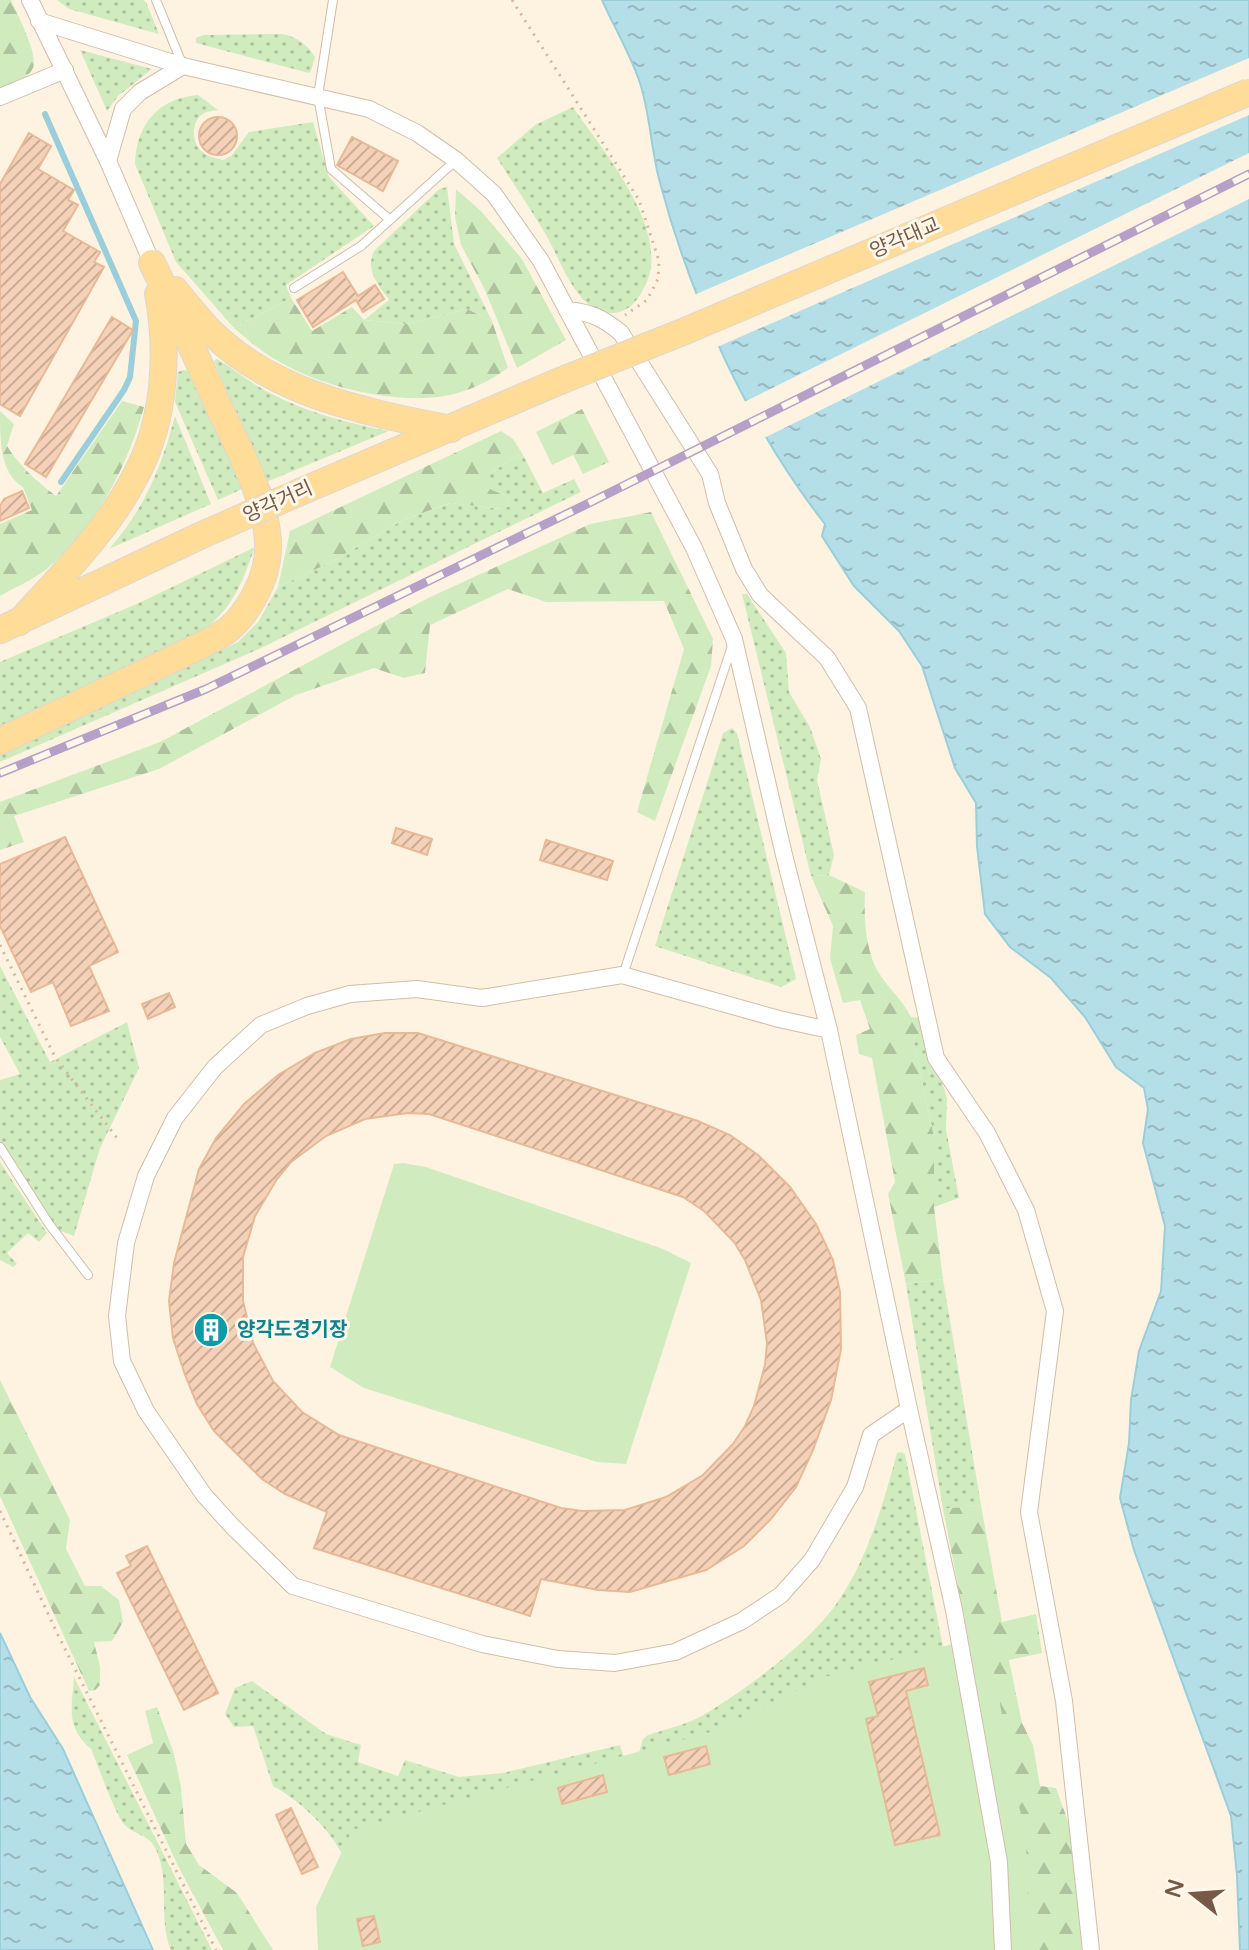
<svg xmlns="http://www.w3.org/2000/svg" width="1249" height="1950" font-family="'Varela Round','Noto Sans KR',sans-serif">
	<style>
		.grass { fill: url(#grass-dots) }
		.forest { fill: url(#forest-firs) }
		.garden { fill: #d0ecbf }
		.water { fill: url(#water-ripples); stroke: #9aceda; stroke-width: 2 }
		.pier { fill: #fef3e1 }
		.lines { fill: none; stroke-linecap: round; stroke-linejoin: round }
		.stream { stroke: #9aceda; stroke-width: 6 }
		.building { fill: url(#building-hatch); stroke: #e8b997; stroke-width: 2; fill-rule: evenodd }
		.lane-casing { stroke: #d1bdab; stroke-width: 10 }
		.street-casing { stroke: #d1bdab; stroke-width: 18 }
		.primary-casing { stroke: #ded7d3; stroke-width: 28 }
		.path { stroke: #d9b59a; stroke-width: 3; stroke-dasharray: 2 6; stroke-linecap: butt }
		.lane { stroke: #fff; stroke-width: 8 }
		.street { stroke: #fff; stroke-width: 16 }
		.primary { stroke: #ffdc97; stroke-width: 26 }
		.rail-casing { stroke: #b6a0c7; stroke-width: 9 }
		.rail { stroke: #fff7e9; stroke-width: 6; stroke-dasharray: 18; stroke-linecap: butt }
		.primary-bridge-casing { stroke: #ded7d3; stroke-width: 28; stroke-linecap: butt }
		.primary-bridge { stroke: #ffdc97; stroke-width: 26 }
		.labels { text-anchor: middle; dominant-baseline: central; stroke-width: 6; stroke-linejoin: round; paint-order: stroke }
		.street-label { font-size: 20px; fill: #765947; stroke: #fff7e9 }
		.culture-label { font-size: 20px; font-weight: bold; fill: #0d838f; stroke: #fff7e9; text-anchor: start }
	</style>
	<defs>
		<pattern id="grass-dots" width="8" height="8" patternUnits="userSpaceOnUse" patternTransform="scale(2)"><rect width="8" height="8" fill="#d0ecbf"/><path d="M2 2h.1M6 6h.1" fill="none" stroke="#adc29d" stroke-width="1.8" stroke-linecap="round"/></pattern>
		<pattern id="forest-firs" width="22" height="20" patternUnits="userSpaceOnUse" patternTransform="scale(2)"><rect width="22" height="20" fill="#d0ecbf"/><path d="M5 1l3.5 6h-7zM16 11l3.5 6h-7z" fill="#adc29d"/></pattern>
		<pattern id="water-ripples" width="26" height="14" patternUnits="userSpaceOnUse" patternTransform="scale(2)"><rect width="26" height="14" fill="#b5dfe8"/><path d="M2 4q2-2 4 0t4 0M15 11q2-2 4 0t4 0" fill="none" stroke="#98b8be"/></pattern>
		<pattern id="building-hatch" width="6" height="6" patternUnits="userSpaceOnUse" patternTransform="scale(2)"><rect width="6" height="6" fill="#f5d2b7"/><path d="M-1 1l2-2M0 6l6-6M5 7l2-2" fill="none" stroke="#cbad97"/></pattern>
	</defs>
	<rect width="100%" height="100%" fill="#fef3e1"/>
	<g class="grass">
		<polygon points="57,0 143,0 146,2 159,34 69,9"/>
		<path d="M282,34C296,36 309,46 315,57L311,71L309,73L196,43V38L203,35Z"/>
		<polygon points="80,50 152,69 118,96 107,111"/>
		<path d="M198,95L218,110C213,111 208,111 204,113C190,121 191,145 204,153C209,157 217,158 223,160L232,155L249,132L313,122L329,177L374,226L286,285L291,298L234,328L176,262L135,164C136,124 159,98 198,95Z"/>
		<path d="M573,107C603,151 673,232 645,286C641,294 635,305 626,309C614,317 597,313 587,303C566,284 558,254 543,230C529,206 512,182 497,158L535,125Z"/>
		<path d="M447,187L454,244L492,321L467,309L407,324L364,320L389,300C378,284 365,271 374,251L439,189Z"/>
		<path d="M217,359C235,369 251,384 270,393C308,413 348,423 389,431L264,483L214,361Z"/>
		<polygon points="184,370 189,371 244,488 218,500 175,402 178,372"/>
		<path d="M175,416L211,504L109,549C145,508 161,468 175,416Z"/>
		<polygon points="522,453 543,493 574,479 581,492 259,649 0,762 0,755 238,642 258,622 278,587 331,562 403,520 451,503 500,509 510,506 506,496 490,489 490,473"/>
		<path d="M255,547C242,582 235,605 205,629L0,727V662L139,603Z"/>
		<polygon points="742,594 747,594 786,653 789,692 810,727 821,759 817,780 834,855 829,875 811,876"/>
		<polygon points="732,728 737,733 796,979 781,987 655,946 723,733"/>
		<polygon points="0,966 50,1062 127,1022 139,1068 100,1148 74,1236 58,1230 0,1141 0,1080 20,1074 0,1037"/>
		<polygon points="925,1028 947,1098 946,1129 959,1198 934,1207 934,1137 913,1039"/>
		<polygon points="0,1162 47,1233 39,1242 28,1233 7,1253 17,1264 13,1267 0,1260"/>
		<polygon points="943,1279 981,1505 943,1509 906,1284"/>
		<path d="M901,1452L905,1454L944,1652L842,1728L639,1753L643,1739L648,1735C667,1729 689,1724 705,1714C748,1688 812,1641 839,1600C869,1555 883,1504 897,1453Z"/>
		<path d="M74,1677L212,1950H171C157,1918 172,1878 154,1846C148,1835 131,1833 124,1824C114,1812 98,1765 91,1749C65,1726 72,1707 74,1677Z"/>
		<path d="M252,1681L326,1734L361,1745L358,1762L398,1776L405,1760L459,1777L503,1773L620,1745L633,1786L342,1854C328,1827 300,1801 273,1786L253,1726L234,1727L225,1714L235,1688Z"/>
	</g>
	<g class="forest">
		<path d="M0,0H11C17,14 39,55 33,68C28,79 10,85 0,90Z"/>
		<polygon points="456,189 481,211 522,259 566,340 517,368 484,288 461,245 455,217"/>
		<path d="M291,298L312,331L352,307L364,320L407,324L467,309L492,321L508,368C495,377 480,386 464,391C410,410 320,388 273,358C259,350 246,338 234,328Z"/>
		<path d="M122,401L144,407C128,466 96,526 49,567C35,579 16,587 0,596V524L32,510L23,487C0,473 0,441 0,411L14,424L7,446C20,467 37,481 56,496Z"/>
		<polygon points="582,409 609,462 583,474 573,455 552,465 536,432"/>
		<polygon points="501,431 513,439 522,453 490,473 490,489 506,496 510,506 501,509 450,503 403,520 331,562 278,587 290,531"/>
		<polygon points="651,512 713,639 711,666 655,821 637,812 684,649 664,601 546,602 508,589 430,625 425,673 404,678 374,668 296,695 159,769 14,816 24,842 0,850 0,802 160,742 428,598 590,524"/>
		<path d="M829,875L865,892C864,915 865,944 875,966C884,985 902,998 911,1017L921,1018L925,1028L913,1039L934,1137V1207L943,1279L906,1284L888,1194L895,1182L872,1058L859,1054L856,1035L870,1029L860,1000L843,1003L830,959L833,926L811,876Z"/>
		<polygon points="0,1380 70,1520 66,1549 85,1586 101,1586 119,1600 123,1622 112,1641 94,1642 100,1667 100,1685 95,1690 89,1691 0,1496"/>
		<polygon points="981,1505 1002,1622 1036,1614 1042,1653 1009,1660 1022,1723 1033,1745 1040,1786 1056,1788 1071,1830 1088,1950 1013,1950 970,1648 943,1509"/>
		<polygon points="157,1707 174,1754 181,1787 186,1844 199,1865 237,1893 273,1950 223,1950 178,1866 127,1755 153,1743 145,1711"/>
	</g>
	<g class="garden">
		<polygon points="403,1163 426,1167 663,1249 691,1263 626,1464 597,1462 364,1388 330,1367 394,1164"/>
		<polygon points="987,1635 1026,1842 1030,1950 318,1950 316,1907 352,1830 714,1731 821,1678"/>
	</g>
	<g class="water">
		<path d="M602,0H1249V1950H1240L1237,1876L1231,1816L1134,1550L1120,1498L1129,1443L1131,1400L1139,1351L1161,1291L1165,1226L1143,1143L1148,1109L1144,1088L1116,1067L1085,1017L1051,978L1010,947L985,914L977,846L976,803L955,768L922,666L899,631L854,586L822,536L825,524C749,427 690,298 659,179C651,148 650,114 640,83C631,55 614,27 602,0Z"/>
		<polygon points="0,1633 30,1697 63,1749 153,1950 0,1950"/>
	</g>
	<g class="pier">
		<polygon points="1249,58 1249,115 717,347 694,295"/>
		<polygon points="1249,153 1249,199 764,438 744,402"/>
	</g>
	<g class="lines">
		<polyline class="stream" points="45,114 136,321 130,377 124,390 61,482"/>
	</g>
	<g class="building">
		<circle cx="218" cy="136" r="19"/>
		<polygon points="29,133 51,146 38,169 74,190 68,200 78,205 63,231 100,252 94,262 104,267 20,416 0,404 0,184"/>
		<polygon points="352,137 398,161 383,191 337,165"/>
		<polygon points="343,272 358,296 375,285 384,299 363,312 356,300 313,327 297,300"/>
		<polygon points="112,317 133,330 46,477 25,464"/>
		<polygon points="22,491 29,508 0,521 0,506 4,499"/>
		<polygon points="396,828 432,839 427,855 392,843"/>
		<polygon points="65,837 118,952 89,966 109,1011 71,1026 53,982 31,992 0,926 0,864"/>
		<polygon points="546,840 613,861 607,880 540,860"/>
		<polygon points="169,993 175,1007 148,1019 142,1004"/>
		<path d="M385,1033H418L698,1121L730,1135L758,1155L790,1187L816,1224L833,1260L840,1292L841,1349L831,1400L813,1450L796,1487L770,1520L744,1546L706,1570L630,1592L598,1590L541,1579L530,1616L314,1548L327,1512L285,1494L262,1479L214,1431L197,1404L185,1375L173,1338L169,1301L174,1263L199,1169L216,1138L244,1104L278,1075L315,1053L351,1039ZM408,1113L429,1114L683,1197L704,1211L734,1242L745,1260L761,1300L767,1343L765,1365L754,1406L745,1426L733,1444L703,1475L666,1497L625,1510L582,1511L561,1508L339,1435L302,1412L273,1381L253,1343L243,1301V1257L255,1216L277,1179L291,1162L326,1136L365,1119Z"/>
		<polygon points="147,1546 218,1693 184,1710 117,1573 131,1566 126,1556"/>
		<polygon points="924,1668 928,1685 906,1691 940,1835 895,1845 866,1719 878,1716 869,1682"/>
		<polygon points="706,1746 710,1764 669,1775 664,1757"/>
		<polygon points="603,1775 607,1792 562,1804 558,1788"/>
		<polygon points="291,1808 318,1867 302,1874 276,1815"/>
		<polygon points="374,1916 380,1942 363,1946 357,1919"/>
	</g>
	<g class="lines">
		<g class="lane-casing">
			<g id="lane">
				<polyline points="156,0 183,66"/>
				<polyline points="333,0 318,96 331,169 389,219"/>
				<polyline points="294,288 361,246 455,161"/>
				<polyline points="623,975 732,646"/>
				<polyline points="0,1147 49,1224 88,1275"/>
			</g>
		</g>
		<g class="street-casing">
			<g id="street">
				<polyline points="30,0 108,161 152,263"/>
				<polyline points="39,21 183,66"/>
				<polyline points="0,97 65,70"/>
				<polyline points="108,161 123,109 140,92 183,66 369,109 417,133 456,160 494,194 541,261 694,548 734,639 784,855 829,1030 909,1409 954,1610 999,1862 1003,1950"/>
				<path d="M567,310C590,312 603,318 621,333L710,474L717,503L744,569L760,595L827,658L858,708L936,1058L987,1133L1026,1210L1055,1311L1029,1512L1064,1701L1091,1950"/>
				<polyline points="829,1030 779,1019 622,975 482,998 417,989 350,994 307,1006 261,1025 215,1067 175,1118 146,1176 126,1243 117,1316 122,1361 146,1411 204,1495 232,1526 293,1586 482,1644 558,1659 615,1663 675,1652 742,1621 781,1595 812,1560 855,1487 871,1435 909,1409"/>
			</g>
		</g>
		<g class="primary-casing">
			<g id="primary">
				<path d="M175,290C187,304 198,319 211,332C275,395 366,412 451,429"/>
				<polyline points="300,492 560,381"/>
				<path d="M19,622C61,576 109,529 137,473C165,420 169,352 158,294"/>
				<polyline points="0,630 204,534"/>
				<path d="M0,741L202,645C211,640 221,635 229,629C247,614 264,583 267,560C275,512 237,446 217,403C196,356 175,309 152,263"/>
			</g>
		</g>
		<g class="path">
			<polyline points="512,0 639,200 659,261 658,279 647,300 625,315"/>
			<polyline points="0,945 55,1057 120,1142"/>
			<polyline points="0,1511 58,1635 216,1950"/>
		</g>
		<use href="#lane" class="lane"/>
		<use href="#street" class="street"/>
		<use href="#primary" class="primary"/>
		<g class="rail-casing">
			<polyline id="rail" points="0,773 206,689 589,503 1249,174"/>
		</g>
		<use href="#rail" class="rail"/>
		<g class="primary-bridge-casing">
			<g id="primary-bridge">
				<polyline points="560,381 685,331 1249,92"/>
				<polyline points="204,534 300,492"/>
			</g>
		</g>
		<use href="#primary-bridge" class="primary-bridge"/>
	</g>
	<defs>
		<g id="building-disc" transform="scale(1.8)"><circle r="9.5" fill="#0f9aa8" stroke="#fff7e9"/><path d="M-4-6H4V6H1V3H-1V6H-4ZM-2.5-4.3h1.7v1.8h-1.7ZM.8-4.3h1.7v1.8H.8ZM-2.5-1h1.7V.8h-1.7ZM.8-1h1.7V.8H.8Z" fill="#fff"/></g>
	</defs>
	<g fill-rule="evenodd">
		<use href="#building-disc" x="211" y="1330"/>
	</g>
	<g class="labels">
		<g class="street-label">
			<text transform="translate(905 238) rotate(-23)">양각대교</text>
			<text transform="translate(278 502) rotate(-24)">양각거리</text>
		</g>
		<g class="culture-label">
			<text x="237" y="1330">양각도경기장</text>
		</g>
	</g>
	<g transform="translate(1193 1894) rotate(287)" stroke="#fff7e9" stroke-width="6" paint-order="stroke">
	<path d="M0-6L14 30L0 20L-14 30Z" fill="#765947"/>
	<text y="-12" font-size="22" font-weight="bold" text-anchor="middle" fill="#765947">N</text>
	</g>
</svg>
